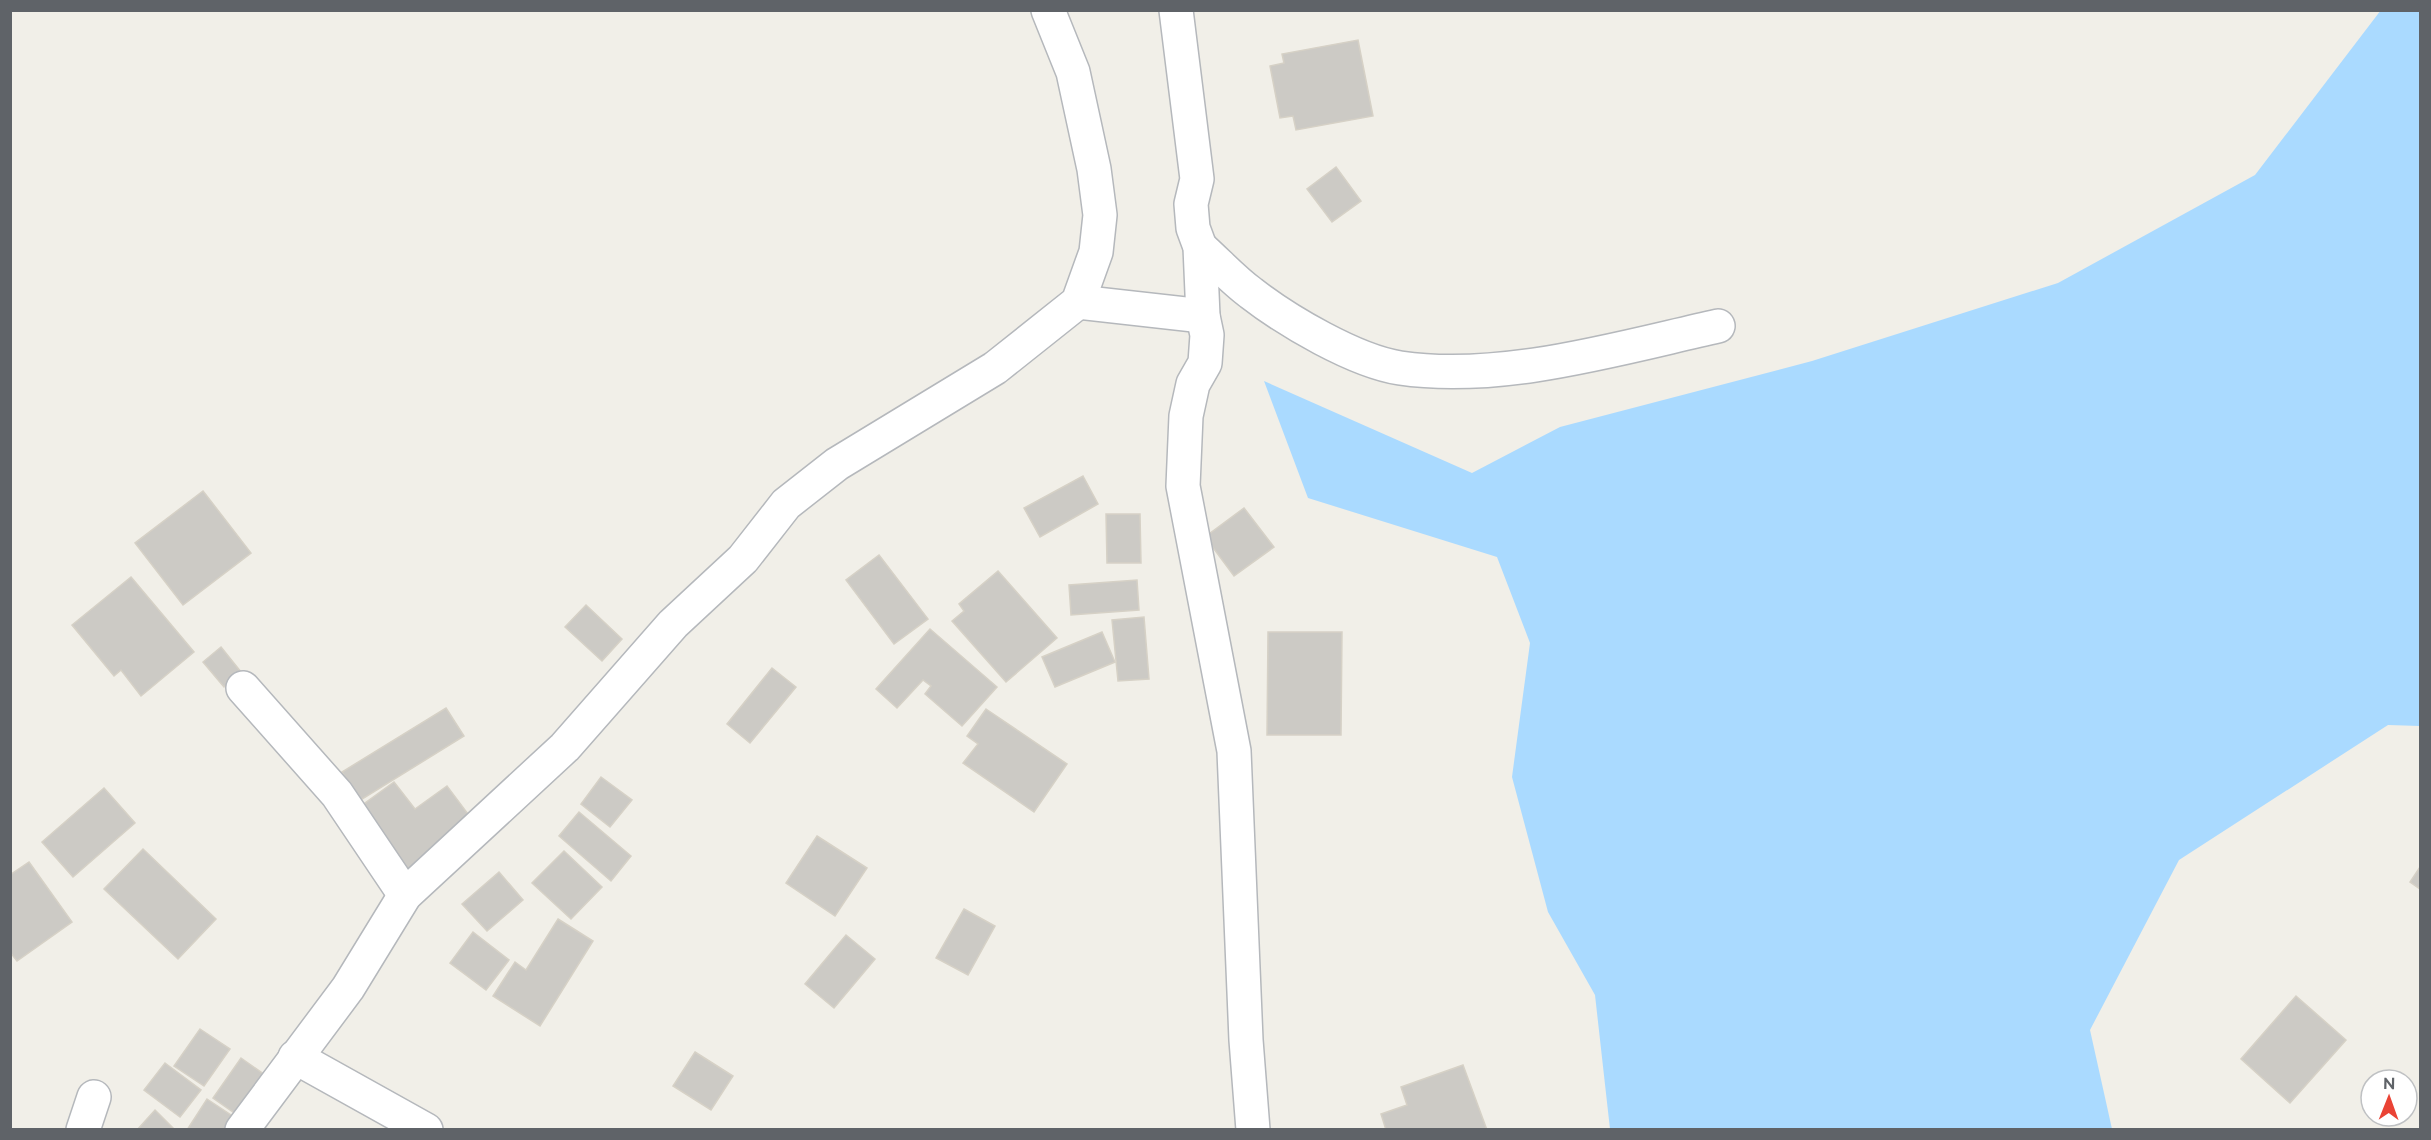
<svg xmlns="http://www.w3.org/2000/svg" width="2431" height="1140" font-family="Raleway,sans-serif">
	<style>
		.water { fill: #aadaff }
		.building { fill: #cccac5; stroke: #d6d1c6; stroke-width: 1.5 }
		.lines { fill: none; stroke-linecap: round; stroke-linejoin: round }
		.minor-casing { stroke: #b5b8bc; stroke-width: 36 }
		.minor { stroke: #fff; stroke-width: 33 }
	</style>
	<rect width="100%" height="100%" fill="#f1efe8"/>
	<polygon class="water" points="2381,10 2420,11 2420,726 2388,725 2179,860 2090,1030 2112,1129 1610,1129 1595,995 1548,912 1512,777 1530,643 1497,557 1308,498 1264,381 1472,473 1560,427 1812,361 2058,283 2255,175"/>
	<g class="building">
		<polygon points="1358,40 1373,116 1296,130 1293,116 1280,118 1270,66 1284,63 1282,54"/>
		<polygon points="1336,167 1361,201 1332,222 1307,189"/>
		<polygon points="1083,476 1098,504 1040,537 1024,508"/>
		<polygon points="203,491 251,553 183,605 135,543"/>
		<polygon points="1244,508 1274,547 1234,576 1205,537"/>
		<polygon points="1106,514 1140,514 1141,563 1107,563"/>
		<polygon points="879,555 928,619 894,644 846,580"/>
		<polygon points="998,571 1057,638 1006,682 952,621 964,611 959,604"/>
		<polygon points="131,577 194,652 141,696 121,670 114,676 72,625"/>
		<polygon points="1137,580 1139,610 1071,615 1069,585"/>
		<polygon points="586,605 622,639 602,661 565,627"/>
		<polygon points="1144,617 1149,679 1118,681 1112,620"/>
		<polygon points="930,629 997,687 962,726 925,694 931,686 923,680 897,708 876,689"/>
		<polygon points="1102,632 1115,662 1055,687 1042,657"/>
		<polygon points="1268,632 1342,632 1341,735 1267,735"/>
		<polygon points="221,647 241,672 224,687 203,662"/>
		<polygon points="772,668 796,687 750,743 727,724"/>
		<polygon points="446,708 464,736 359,801 342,772"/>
		<polygon points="986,709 1067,764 1034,812 963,763 978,744 967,736"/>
		<polygon points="601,777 632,800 610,827 581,804"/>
		<polygon points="394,782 415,809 447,786 477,826 412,875 361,806"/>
		<polygon points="104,788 135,823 73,877 42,842"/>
		<polygon points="579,812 631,856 611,881 559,836"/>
		<polygon points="817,836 867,868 835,916 786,883"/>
		<polygon points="143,849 216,919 178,959 104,889"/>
		<polygon points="564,851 602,887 571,919 532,883"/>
		<polygon points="29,862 72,922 17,961 10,952 10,875"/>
		<polygon points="2420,867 2420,889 2410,882"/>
		<polygon points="499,872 523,900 487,931 462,904"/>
		<polygon points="964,909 995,926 968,975 936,958"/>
		<polygon points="558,919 593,941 540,1026 493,996 515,962 526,970"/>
		<polygon points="473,932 509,960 486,990 450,963"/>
		<polygon points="846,935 875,959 834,1008 805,984"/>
		<polygon points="2296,996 2346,1040 2290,1103 2241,1059"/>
		<polygon points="200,1029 230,1049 204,1086 174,1066"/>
		<polygon points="695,1052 733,1076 711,1110 673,1086"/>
		<polygon points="241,1058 268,1077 240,1117 213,1098"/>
		<polygon points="165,1063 201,1090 180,1117 144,1090"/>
		<polygon points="1463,1065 1487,1130 1386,1130 1381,1114 1407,1105 1401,1087"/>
		<polygon points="207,1099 234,1117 226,1130 187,1130"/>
		<polygon points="155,1110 175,1130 137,1130"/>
	</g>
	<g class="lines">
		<g class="minor-casing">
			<g id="minor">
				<polyline points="1176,10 1197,179 1191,204 1193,228 1200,247 1203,316 1207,335 1205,363 1193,384 1186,416 1183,486 1234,751 1246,1040 1253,1130"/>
				<path d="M1200,247C1217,262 1233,280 1251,293C1287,321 1355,361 1400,368C1502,383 1619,348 1718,326"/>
				<polyline points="1078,302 1203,316"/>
				<polyline points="243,688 337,794 405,895"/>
				<polyline points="295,1057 426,1130"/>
				<polyline points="83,1130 94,1097"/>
				<polyline points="242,1130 348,988 405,895 565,747 673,624 743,559 786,504 837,464 995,368 1078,302 1096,252 1100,215 1094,169 1073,72 1048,10"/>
			</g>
		</g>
		<use href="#minor" class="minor"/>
	</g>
	<rect width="2431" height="1140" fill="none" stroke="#5f6368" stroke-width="24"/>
	<g transform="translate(2389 1098) rotate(1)"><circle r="28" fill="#ffffff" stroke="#bfc1c3" stroke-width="1.5"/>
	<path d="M0-4.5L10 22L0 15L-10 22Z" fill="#ea4335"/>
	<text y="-9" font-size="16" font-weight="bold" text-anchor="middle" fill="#5f6368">N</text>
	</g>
</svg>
